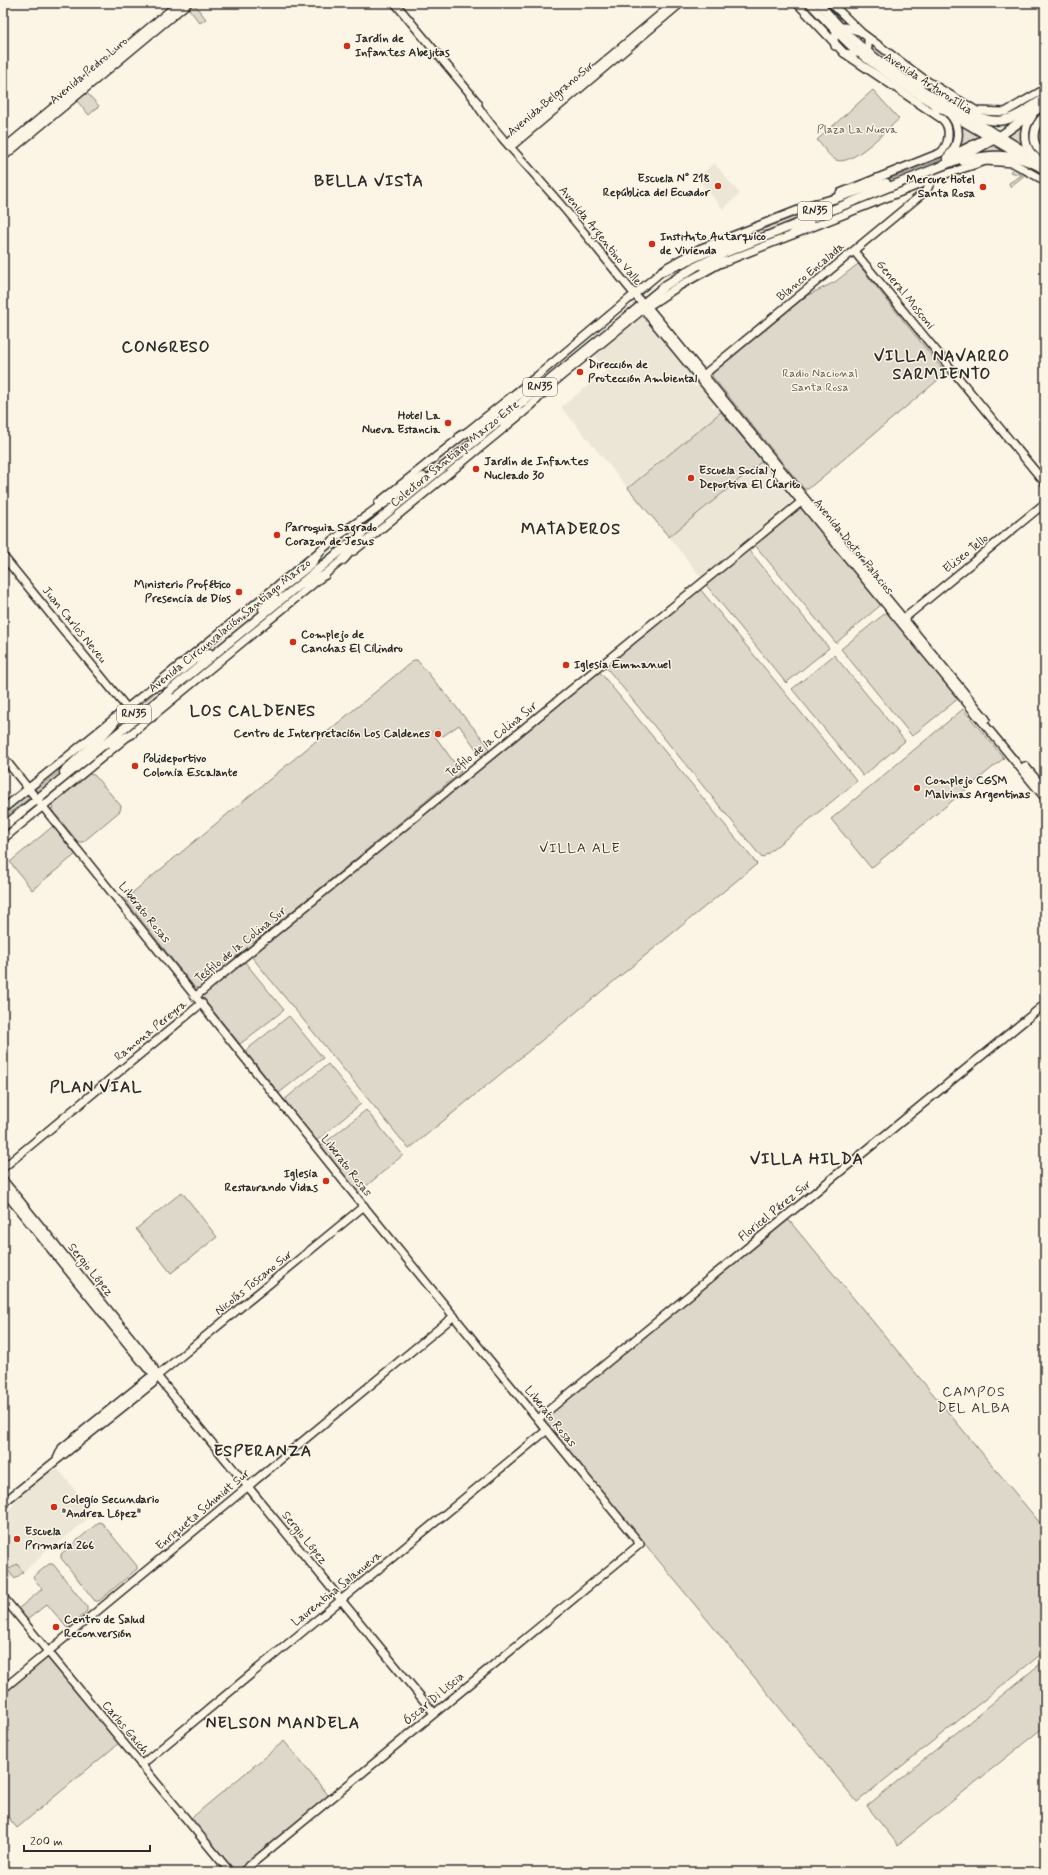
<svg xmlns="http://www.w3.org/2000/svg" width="1048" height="1875" font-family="Mynerve,sans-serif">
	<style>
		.built { fill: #ece6d7 }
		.green { fill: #ded8ca; stroke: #84827a }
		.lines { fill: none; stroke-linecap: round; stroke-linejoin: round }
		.secondary-casing { stroke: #2b2b2b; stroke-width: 10 }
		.primary-casing { stroke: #2b2b2b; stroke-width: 10 }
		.highway-casing { stroke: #2b2b2b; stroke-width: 11 }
		.secondary { stroke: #fcf5e5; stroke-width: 7 }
		.primary { stroke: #fcf5e5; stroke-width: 7 }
		.highway { stroke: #fcf5e5; stroke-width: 8 }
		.poi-dot { fill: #c8321e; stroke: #fcf5e5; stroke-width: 1.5 }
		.labels { text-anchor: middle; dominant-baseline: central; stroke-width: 3; stroke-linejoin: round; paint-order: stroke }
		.shield { fill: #fcf5e5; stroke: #6a6863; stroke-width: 1 }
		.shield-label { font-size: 11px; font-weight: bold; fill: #2b2b2b }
		.poi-label { font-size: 12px; font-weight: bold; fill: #2b2b2b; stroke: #fcf5e5; text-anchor: start }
		.street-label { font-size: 12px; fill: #2b2b2b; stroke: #fcf5e5 }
		.park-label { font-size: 12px; fill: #585653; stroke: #fcf5e5 }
		.quarter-label { font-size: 14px; letter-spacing: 1px; fill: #2b2b2b; stroke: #fcf5e5 }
		.district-label { font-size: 16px; font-weight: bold; letter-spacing: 1px; fill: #2b2b2b; stroke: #fcf5e5 }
	</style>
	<rect width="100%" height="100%" fill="#fcf5e5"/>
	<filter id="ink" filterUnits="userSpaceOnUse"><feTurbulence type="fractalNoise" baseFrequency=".025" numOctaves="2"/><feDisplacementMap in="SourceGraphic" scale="8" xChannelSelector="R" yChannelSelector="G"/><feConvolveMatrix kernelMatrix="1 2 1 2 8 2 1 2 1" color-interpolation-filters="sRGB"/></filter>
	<g filter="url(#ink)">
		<g class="built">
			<polygon points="714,163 740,194 723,209 697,178"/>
			<polygon points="640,317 644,318 696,382 693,384 695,387 698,384 715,404 712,406 713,408 716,406 721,412 628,488 561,407 606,371 594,355"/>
			<polygon points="762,461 793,499 792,502 701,577 669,537"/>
			<polygon points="54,1468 58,1469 93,1512 92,1515 54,1547 51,1546 47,1550 43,1553 42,1556 15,1579 13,1576 3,1584 3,1511 8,1510 15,1503 16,1500"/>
		</g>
		<g class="green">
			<polygon points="194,4 206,19 200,23 188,8"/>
			<polygon points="871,42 920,79 910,78 872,51"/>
			<path d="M873,90L899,119C887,129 852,167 836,160C829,157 822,145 817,140Z"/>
			<polygon points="1045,91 1045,95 1024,110 997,119 968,112 948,101 946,95 972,111 1000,114"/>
			<polygon points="87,93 99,106 89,115 77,101"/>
			<polygon points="942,112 952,119 955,141 942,159 891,179 869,185 943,155 950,137 937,113"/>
			<polygon points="957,121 985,137 958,150"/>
			<polygon points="1026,121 1025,150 1005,136"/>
			<polygon points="995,143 1013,154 967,157"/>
			<path d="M990,157C1017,158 1023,161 1045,174V179L1011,159H985L946,171L814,222C824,215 839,212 851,207C891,189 947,162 990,157Z"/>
			<polygon points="1014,166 1026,174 1010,187 1009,183 1022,175 1010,172"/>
			<polygon points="825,205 683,261 808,208"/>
			<polygon points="858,264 944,371 944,375 808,489 804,489 712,376 713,373 806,296 835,282"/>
			<polygon points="721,412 762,461 669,537 628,488"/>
			<polygon points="801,506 882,604 836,643 754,544"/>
			<polygon points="749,550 829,648 786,683 706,585"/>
			<polygon points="700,589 857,781 762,858 605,666"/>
			<polygon points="888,611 959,698 912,736 841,649"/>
			<polygon points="834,655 905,741 863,776 792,689"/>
			<polygon points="414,660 417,660 487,744 489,750 481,756 459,725 443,736 438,729 432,732 461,772 199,988 195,988 126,901 126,898"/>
			<polygon points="599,671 757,864 409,1149 251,956"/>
			<path d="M162,687L114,727C127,709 142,697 162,687Z"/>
			<polygon points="963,709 1004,758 871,868 831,819"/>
			<polygon points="110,724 63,769 36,791 35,787"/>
			<polygon points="89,774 94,775 121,806 120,811 83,842 78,842 52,810 53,804"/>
			<polygon points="27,794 31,797 3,818 3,812"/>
			<polygon points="53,826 76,854 32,890 10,862"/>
			<polygon points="244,961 284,1010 240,1044 201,996"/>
			<polygon points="289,1016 323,1058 279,1093 245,1051"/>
			<polygon points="328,1064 361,1104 316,1141 284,1100"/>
			<polygon points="366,1110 403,1155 358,1193 321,1146"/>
			<polygon points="182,1192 217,1237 171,1273 136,1229"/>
			<polygon points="787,1218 1045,1529 1045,1651 857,1802 543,1420"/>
			<polygon points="99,1522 102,1523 137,1566 137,1569 99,1601 95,1601 61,1558 61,1554"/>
			<polygon points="4,1562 10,1569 17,1564 23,1572 15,1579 3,1564"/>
			<polygon points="49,1564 53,1564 87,1607 87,1611 67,1628 47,1604 27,1620 18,1609 42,1589 33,1577"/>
			<polygon points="48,1657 119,1743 17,1828 3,1811 3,1695"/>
			<polygon points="1045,1660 1045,1726 898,1845 867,1806"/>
			<polygon points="284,1741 329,1796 237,1872 234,1872 190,1819"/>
		</g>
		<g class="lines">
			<g class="secondary-casing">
				<g id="secondary">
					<polyline points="395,3 478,103"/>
					<path d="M797,3L844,53L942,119C952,127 949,146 940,153L840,193"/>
					<polyline points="831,3 862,33 924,79 977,111 1005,112 1045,89"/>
					<path d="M474,100C493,131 519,156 542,183C578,223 611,267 646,308L647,314L1045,798"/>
					<path d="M1045,115C1032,126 1029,145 1045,154"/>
					<polyline points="509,145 514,144 681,3"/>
					<polyline points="509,145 511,140 674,3"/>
					<polyline points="854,251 1045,483"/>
					<polyline points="646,308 651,311 986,719"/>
					<polyline points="701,377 927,190 932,179"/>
					<polyline points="378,503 537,376 667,267 699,249 816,203"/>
					<polyline points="354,551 531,406 553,383 641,311 679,286 719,264 946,174 986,161 1013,163 1045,181"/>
					<polyline points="3,556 127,708"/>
					<polyline points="901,621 1045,503"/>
					<polyline points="3,757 366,1209 640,1544 242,1872"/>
					<polyline points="1025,766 1045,790"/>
					<polyline points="3,809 347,529"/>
					<polyline points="3,839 346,557"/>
					<polyline points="196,996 801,502"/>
					<polyline points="3,1168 202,1003"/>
					<polyline points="3,1180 152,1364 157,1376"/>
					<polyline points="3,1190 147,1368 157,1376 434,1713"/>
					<polyline points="538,1419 1045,1004"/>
					<polyline points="57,1459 62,1448 149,1378 157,1376"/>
					<polyline points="3,1503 153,1383 157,1376 364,1206"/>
					<polyline points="3,1597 230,1872"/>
					<polyline points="3,1689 454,1316"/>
					<polyline points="141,1765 547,1430"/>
				</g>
			</g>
			<g class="primary-casing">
				<g id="primary">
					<path d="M809,3C824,18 838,35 854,49C896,83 943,110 989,137"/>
					<path d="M819,3C830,16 842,29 855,41C896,77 949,105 996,134"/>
					<polyline points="835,46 834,39 838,28 844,27 859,31"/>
					<polyline points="844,53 850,54 864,52 868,47 868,38"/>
					<polyline points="912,80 929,83"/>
					<polyline points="930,111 935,111 944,106 944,95 941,90"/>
					<polyline points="3,149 179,3"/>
					<polyline points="3,157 188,3"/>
				</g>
			</g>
			<g class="highway-casing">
				<g id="highway">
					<path d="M958,110C1003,128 1006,123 1045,98"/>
					<path d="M1032,116C1022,129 1022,148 1037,159"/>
					<polyline points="996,134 1045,164"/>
					<polyline points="991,138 1020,155"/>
					<path d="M948,157C960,144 962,126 949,113"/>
					<polyline points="947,158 987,138"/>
					<path d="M963,161C989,154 1011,153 1035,164"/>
					<polyline points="1032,162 1045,170"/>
					<path d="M811,205C837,200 860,188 886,183"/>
					<polyline points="793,234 809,223"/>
					<polyline points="704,266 727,261"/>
					<path d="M662,271C690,261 715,246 745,239"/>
					<polyline points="503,423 522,413"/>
					<polyline points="460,436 482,425 517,396 536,385"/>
					<path d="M343,532C371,515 395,493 423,477"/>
					<polyline points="343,560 361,539"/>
					<polyline points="306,584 325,575"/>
					<polyline points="263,609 282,587 310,565 322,549"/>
					<polyline points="153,687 165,683 194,660 209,653"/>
					<polyline points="152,717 169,696"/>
					<polyline points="111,744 132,734"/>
					<path d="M64,772C83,752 106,736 121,713"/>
					<polyline points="3,827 666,285 695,267 722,254 959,159 1000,136 1045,104"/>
				</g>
			</g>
			<use href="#secondary" class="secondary"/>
			<use href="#primary" class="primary"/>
			<use href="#highway" class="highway"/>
		</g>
	</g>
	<g class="poi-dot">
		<circle cx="347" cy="46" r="4"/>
		<circle cx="718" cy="186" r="4"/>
		<circle cx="983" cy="187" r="4"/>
		<circle cx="652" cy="244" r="4"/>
		<circle cx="580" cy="372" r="4"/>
		<circle cx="448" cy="423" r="4"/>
		<circle cx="476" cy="469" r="4"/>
		<circle cx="691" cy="478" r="4"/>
		<circle cx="277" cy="535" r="4"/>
		<circle cx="239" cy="592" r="4"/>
		<circle cx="293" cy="642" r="4"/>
		<circle cx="566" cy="665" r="4"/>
		<circle cx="438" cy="734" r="4"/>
		<circle cx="135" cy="766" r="4"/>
		<circle cx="917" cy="788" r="4"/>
		<circle cx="326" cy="1181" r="4"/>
		<circle cx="54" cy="1507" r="4"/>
		<circle cx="17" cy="1539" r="4"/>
		<circle cx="56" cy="1627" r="4"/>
	</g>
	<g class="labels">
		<g class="shield">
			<rect x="798" y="202" width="34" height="18" rx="3"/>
			<rect x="523" y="378" width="34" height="18" rx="3"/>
			<rect x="117" y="705" width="34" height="18" rx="3"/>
		</g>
		<g class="shield-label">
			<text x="815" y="211">RN35</text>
			<text x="540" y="387">RN35</text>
			<text x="134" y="714">RN35</text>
		</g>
		<g class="poi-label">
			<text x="355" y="39">Jardín de<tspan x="355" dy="14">Infantes Abejitas</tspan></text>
			<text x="710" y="179" text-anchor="end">Escuela N° 218<tspan x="710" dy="14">República del Ecuador</tspan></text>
			<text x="975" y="180" text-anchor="end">Mercure Hotel<tspan x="975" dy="14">Santa Rosa</tspan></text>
			<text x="660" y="237">Instituto Autarquico<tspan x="660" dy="14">de Vivienda</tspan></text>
			<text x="588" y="365">Dirección de<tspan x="588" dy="14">Protección Ambiental</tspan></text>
			<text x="440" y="416" text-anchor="end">Hotel La<tspan x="440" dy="14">Nueva Estancia</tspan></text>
			<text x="484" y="462">Jardín de Infantes<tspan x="484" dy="14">Nucleado 30</tspan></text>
			<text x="699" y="471">Escuela Social y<tspan x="699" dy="14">Deportiva El Charito</tspan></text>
			<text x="285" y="528">Parroquia Sagrado<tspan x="285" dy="14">Corazon de Jesus</tspan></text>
			<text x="231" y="585" text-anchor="end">Ministerio Profético<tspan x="231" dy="14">Presencia de Dios</tspan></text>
			<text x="301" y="635">Complejo de<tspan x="301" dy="14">Canchas El Cilindro</tspan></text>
			<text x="574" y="665">Iglesia Emmanuel</text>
			<text x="430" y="734" text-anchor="end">Centro de Interpretación Los Caldenes</text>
			<text x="143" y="759">Polideportivo<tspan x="143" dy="14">Colonia Escalante</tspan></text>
			<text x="925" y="781">Complejo CGSM<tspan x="925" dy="14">Malvinas Argentinas</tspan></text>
			<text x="318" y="1174" text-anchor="end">Iglesia<tspan x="318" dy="14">Restaurando Vidas</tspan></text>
			<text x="62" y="1500">Colegio Secundario<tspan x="62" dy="14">"Andrea López"</tspan></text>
			<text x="25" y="1532">Escuela<tspan x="25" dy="14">Primaria 266</tspan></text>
			<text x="64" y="1620">Centro de Salud<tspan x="64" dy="14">Reconversión</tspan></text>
		</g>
		<g class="street-label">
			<text transform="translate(89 71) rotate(-40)">Avenida Pedro Luro</text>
			<text transform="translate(928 84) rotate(33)">Avenida Arturo Illia</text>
			<text transform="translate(551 99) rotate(-40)">Avenida Belgrano Sur</text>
			<text transform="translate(600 236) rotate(51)">Avenida Argentino Valle</text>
			<text transform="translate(811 272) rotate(-40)">Blanco Encalada</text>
			<text transform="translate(905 295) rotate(51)">General Mosconi</text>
			<text transform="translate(455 454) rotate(-39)">Colectora Santiago Marzo Este</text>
			<text transform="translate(853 547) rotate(51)">Avenida Doctor Palacios</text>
			<text transform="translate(966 554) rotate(-39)">Eliseo Tello</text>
			<text transform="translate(74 625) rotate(51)">Juan Carlos Neveu</text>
			<text transform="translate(230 626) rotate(-39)">Avenida Circunvalación Santiago Marzo</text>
			<text transform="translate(492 740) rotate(-39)">Teófilo de la Colina Sur</text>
			<text transform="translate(144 913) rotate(51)">Liberato Rosas</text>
			<text transform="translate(241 945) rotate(-39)">Teófilo de la Colina Sur</text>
			<text transform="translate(151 1031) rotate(-39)">Ramona Pereyra</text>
			<text transform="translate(346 1166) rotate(52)">Liberato Rosas</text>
			<text transform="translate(775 1211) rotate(-39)">Floricel Pérez Sur</text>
			<text transform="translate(90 1270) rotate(51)">Sergio López</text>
			<text transform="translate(254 1283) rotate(-39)">Nicolás Toscano Sur</text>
			<text transform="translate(550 1417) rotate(51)">Liberato Rosas</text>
			<text transform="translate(203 1510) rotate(-40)">Enriqueta Schmidt Sur</text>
			<text transform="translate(304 1538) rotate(51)">Sergio López</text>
			<text transform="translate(337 1589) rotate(-39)">Laurentina Salanueva</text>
			<text transform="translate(434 1699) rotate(-40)">Óscar Di Liscia</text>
			<text transform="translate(125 1728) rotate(50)">Carlos Gaich</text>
		</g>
		<g class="park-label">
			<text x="857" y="130">Plaza La Nueva</text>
			<text x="820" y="374">Radio Nacional<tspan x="820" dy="14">Santa Rosa</tspan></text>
		</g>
		<g class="quarter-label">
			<text x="580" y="848">VILLA ALE</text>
			<text x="974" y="1392">CAMPOS<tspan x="974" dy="16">DEL ALBA</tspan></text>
		</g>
		<g class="district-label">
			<text x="369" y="181">BELLA VISTA</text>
			<text x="166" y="347">CONGRESO</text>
			<text x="942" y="356">VILLA NAVARRO<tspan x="942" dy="18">SARMIENTO</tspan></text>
			<text x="571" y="529">MATADEROS</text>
			<text x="253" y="711">LOS CALDENES</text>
			<text x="96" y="1087">PLAN VIAL</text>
			<text x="807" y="1159">VILLA HILDA</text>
			<text x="263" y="1451">ESPERANZA</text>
			<text x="283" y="1723">NELSON MANDELA</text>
		</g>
	</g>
	<rect width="1048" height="1875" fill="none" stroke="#fcf5e5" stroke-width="16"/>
	<rect x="8" y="8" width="1032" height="1859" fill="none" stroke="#2b2b2b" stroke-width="1.5" filter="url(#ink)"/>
	<path d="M24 1845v6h126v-6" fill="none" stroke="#2b2b2b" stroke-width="2"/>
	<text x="30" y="1845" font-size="12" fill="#2b2b2b" stroke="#fcf5e5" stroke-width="3" paint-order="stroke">200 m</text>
</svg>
